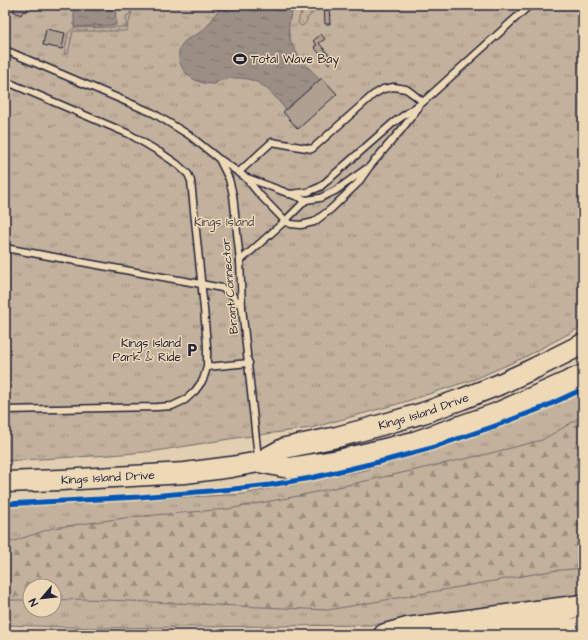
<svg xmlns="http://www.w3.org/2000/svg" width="588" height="640" font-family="'Architects Daughter',sans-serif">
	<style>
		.grass { fill: url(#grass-tufts); stroke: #726a6c; fill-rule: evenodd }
		.forest { fill: url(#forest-firs); stroke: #726a6c }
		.garden { fill: url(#garden-dots); stroke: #726a6c }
		.water { fill: url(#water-ripples); stroke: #6b6367 }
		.building { fill: #afa091; stroke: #22223b }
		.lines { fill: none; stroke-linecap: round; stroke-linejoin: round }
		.service-casing { stroke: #22223b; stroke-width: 9 }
		.primary-casing { stroke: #22223b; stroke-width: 23 }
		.motorway-casing { stroke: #22223b; stroke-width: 25 }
		.service { stroke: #eed9b7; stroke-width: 6 }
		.primary { stroke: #eed9b7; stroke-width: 20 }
		.motorway { stroke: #eed9b7; stroke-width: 22 }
		.cycleway-casing { stroke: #eed9b7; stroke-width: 8 }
		.cycleway { stroke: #0057b8; stroke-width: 5 }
		.labels { text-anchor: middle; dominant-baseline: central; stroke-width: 3; stroke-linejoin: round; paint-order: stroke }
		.poi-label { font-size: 12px; fill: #22223b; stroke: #eed9b7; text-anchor: start }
		.park-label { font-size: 12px; fill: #4a4653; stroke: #eed9b7 }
		.street-label { font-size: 12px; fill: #22223b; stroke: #eed9b7 }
	</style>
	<defs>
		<pattern id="grass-tufts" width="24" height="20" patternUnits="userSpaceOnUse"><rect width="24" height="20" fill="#c2b19c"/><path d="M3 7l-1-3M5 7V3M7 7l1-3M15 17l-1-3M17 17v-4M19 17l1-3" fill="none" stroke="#9d9080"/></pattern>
		<pattern id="forest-firs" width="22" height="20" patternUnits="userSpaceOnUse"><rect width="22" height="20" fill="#c2b19c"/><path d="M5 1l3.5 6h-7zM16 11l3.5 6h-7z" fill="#9d9080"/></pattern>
		<pattern id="garden-dots" width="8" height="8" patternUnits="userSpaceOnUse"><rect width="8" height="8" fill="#c2b19c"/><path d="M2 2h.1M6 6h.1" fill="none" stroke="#9d9080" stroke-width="1.8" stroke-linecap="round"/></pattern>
		<pattern id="water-ripples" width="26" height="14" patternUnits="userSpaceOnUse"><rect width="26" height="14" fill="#9b8e84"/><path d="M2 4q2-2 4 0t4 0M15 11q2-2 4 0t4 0" fill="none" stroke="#7e746d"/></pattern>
	</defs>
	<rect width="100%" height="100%" fill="#e2ceb0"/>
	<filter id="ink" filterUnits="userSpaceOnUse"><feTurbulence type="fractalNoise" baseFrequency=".025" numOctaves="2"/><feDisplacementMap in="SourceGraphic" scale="8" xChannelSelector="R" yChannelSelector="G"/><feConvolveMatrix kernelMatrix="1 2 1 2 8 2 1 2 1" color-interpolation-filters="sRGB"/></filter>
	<g filter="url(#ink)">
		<g class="grass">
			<polygon points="5,5 583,5 583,326 523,358 475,379 401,403 311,428 229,439 156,451 111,455 5,461"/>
			<path d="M583,381V602L369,625L96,628L5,625V507L244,494L366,470L497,424ZM30,586H54V610H30Z"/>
		</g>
		<polygon class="forest" points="583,416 583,568 551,571 328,610 84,599 54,600 54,586 30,586 30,600 5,600 5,544 53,528 131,517 228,509 298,496 487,454 542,440"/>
		<g class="garden">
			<path d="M307,6H310L313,8V13C307,17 308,20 304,25C301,26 300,26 298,23C300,16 301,9 307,6Z"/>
			<polygon points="130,12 132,12 127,29 126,31 73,31 68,54 64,54 68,33 74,28 127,27 126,16 129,15"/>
		</g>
		<g class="water">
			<polygon points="74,5 115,5 116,25 74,27"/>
			<path d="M222,5H295C278,40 298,55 320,80L286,110C272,93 261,78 238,78C230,77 223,80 216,82V84C207,84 199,83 192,78C182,72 175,57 181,46C186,37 196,36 203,30C212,23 215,13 222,5Z"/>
		</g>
		<g class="building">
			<polygon points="16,5 30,5 26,12 23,11 21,15 13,11"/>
			<polygon points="324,5 329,5 330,24 325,24"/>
			<polygon points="46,29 65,33 62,49 43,45"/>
			<polygon points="321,34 325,39 319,43 333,60 329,64 314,47 317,45 313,41"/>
			<polygon points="322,78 337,94 298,129 283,112"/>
		</g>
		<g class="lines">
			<g class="service-casing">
				<g id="service">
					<polyline points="5,50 153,113 189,135 219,159 229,179 233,195 240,261 242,307 258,458"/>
					<polyline points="5,81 129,134 161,153 177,164 188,174 191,181 204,309 207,346 207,367 203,380 195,391 185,400 172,406 157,407 5,410"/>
					<polyline points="221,160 245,177 306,200 320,198 335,191 366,169"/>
					<polyline points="239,172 272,142 312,149 373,95 383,89 394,87 406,89 413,94 423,102"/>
					<polyline points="245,177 260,195 285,221 291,224 301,225 314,222 331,209 358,183 370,166 402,129 418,108"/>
					<polyline points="289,194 308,192 320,187 393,123 423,102 530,5"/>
					<polyline points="5,248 201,284 222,288 232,295 242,307"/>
					<polyline points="240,261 285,221 306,200"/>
					<polyline points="207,367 249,363"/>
				</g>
			</g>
			<g class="primary-casing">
				<g id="primary">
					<polyline points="259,462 289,468 339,460 414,442 495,414 583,375"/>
					<path id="s1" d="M5,482L61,480L185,473L231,467L259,462L285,448L337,437L374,427L423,413L462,399L498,385L535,368L583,344"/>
				</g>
			</g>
			<g class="motorway-casing">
				<g id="motorway">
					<polyline points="385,635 407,629 583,606"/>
					<polyline points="464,635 583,629"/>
				</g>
			</g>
			<use href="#service" class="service"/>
			<use href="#primary" class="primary"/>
			<use href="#motorway" class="motorway"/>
			<g class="cycleway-casing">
				<polyline id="cycleway" points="5,504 139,497 233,489 270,485 311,478 387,460 428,449 495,426 542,408 583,389"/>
			</g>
			<use href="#cycleway" class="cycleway"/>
		</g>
	</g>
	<defs>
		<g id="stadium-bare" transform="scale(1.08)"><path d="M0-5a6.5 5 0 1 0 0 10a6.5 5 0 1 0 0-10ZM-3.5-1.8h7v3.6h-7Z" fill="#22223b" stroke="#eed9b7" stroke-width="2.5" paint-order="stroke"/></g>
		<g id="parking-bare" transform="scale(1.08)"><path d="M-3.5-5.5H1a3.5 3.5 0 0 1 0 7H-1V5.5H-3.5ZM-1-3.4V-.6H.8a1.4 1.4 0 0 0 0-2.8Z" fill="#22223b" stroke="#eed9b7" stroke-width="2.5" paint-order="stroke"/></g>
	</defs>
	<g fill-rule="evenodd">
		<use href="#stadium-bare" x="240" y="59"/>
		<use href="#parking-bare" x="192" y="350"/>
	</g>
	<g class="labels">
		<g class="poi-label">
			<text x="251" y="59">Total Wave Bay</text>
			<text x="181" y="343" text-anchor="end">Kings Island<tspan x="181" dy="14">Park &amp; Ride</tspan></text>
		</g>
		<g class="park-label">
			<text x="224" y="222">Kings Island</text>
		</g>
		<g class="street-label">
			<text transform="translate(230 286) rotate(-95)">Brant Connector</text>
			<text stroke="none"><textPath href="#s1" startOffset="428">Kings Island Drive</textPath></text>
			<text stroke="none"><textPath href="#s1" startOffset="103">Kings Island Drive</textPath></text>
		</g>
	</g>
	<rect width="588" height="640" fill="none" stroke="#eed9b7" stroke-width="20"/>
	<rect x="10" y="10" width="568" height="620" fill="none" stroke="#22223b" stroke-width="1.5" filter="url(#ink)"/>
	<g transform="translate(42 598) rotate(242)"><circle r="19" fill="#eed9b7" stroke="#9c9085"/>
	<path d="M0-3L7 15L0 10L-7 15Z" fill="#22223b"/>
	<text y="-6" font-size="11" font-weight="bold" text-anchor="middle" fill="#22223b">N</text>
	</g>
</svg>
